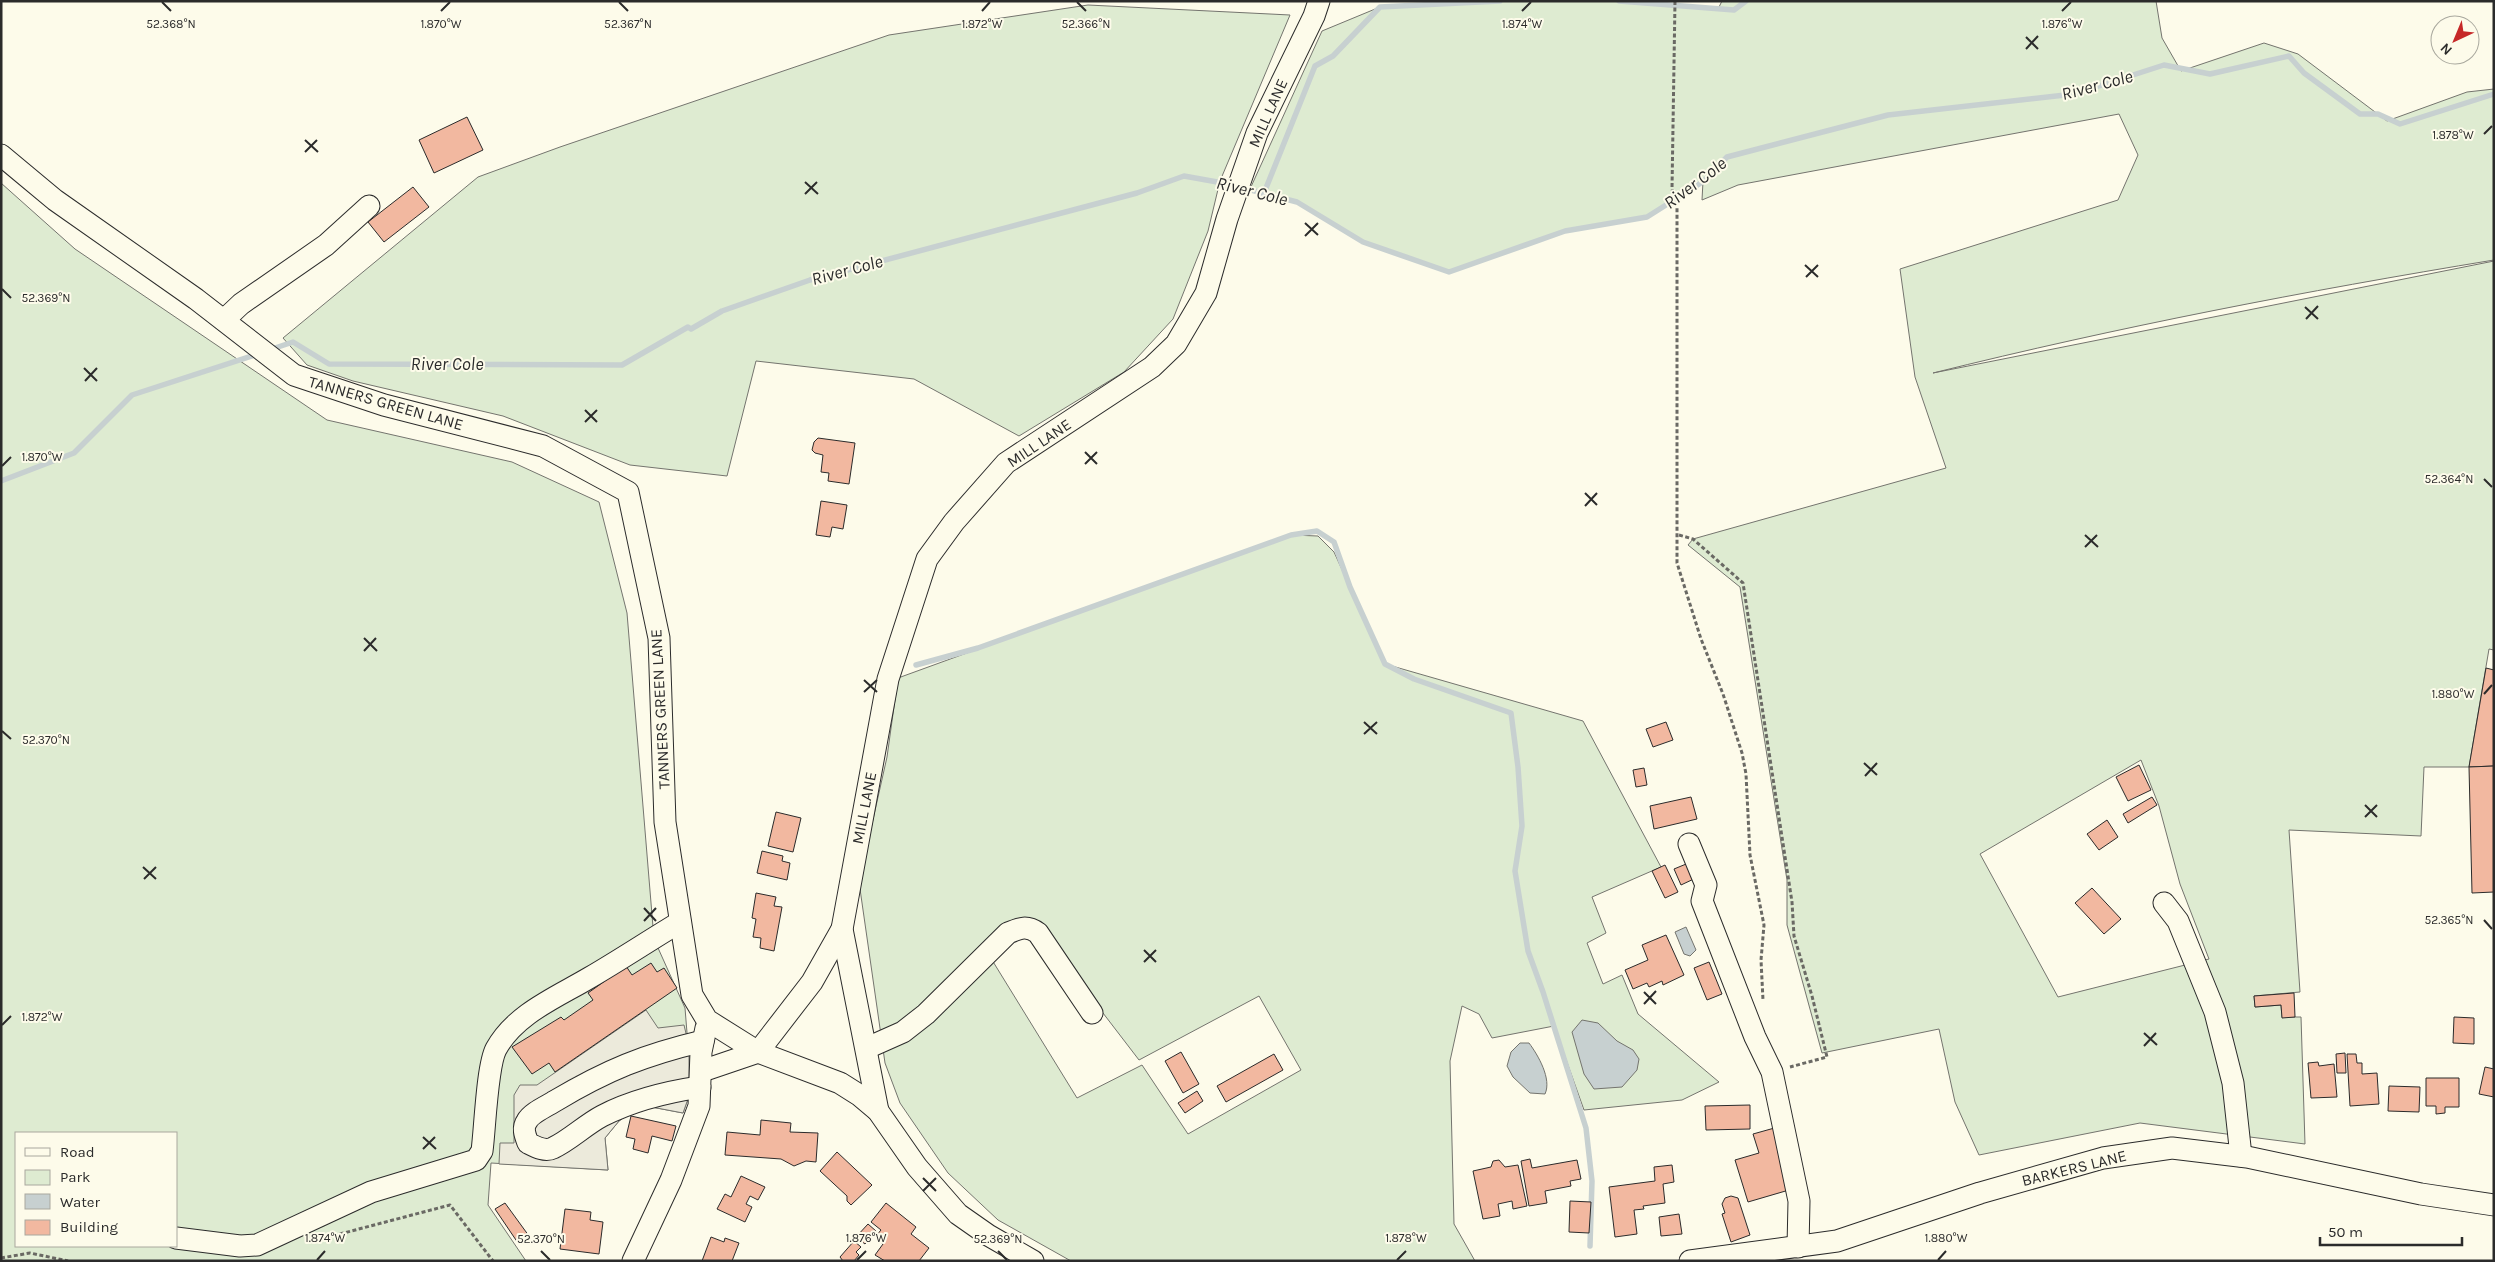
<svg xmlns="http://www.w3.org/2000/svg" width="2495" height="1262" font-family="Karla,sans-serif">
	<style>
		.green { fill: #deebd1; stroke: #74746e; fill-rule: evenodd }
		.parking { fill: #eceadb; stroke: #74746e }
		.water { fill: #c7d0d0; stroke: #74746e }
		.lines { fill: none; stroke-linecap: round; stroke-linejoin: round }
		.stream { stroke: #c7d0d0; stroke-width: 5.5 }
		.building { fill: #f2b8a0; stroke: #2b2b2b }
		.minor-casing { stroke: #2b2b2b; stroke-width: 23 }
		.path { stroke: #6a6964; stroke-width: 3; stroke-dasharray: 4 2.5; stroke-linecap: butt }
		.minor { stroke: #fdfbea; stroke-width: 21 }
		.ticks { fill: none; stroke: #2b2b2b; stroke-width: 2 }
		.labels { text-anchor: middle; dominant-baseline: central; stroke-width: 4; stroke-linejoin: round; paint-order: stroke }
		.street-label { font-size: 16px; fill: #2b2b2b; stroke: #fdfbea }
		.water-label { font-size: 18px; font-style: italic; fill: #2b2b2b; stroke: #fdfbea }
		.ticks-label { font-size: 12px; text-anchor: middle; fill: #2b2b2b; stroke: #fdfbea; stroke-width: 4; stroke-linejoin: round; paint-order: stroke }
	</style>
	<rect width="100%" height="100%" fill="#fdfbea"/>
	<g class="green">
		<path d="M1490,1H1619L1718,9L1722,1H2156L2162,38L2181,71L2264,43L2298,54L2387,121L2467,92L2494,89V260C2305,291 2118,327 1933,373L2494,261V650L2489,649L2469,767H2424L2421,836L2289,830L2300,992L2254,996L2255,1007L2281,1005L2282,1017H2301L2305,1144L2140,1123L1979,1155L1955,1102L1939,1029L1822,1053L1787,925V880L1740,587L1688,545L1693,539L1946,468L1915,377L1900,269L2118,200L2138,155L2119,114L1738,185L1702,200L1703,181L1647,217L1565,231L1449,272L1363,242L1297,202L1250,189L1322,31L1380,7ZM2141,760L2159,806L2180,884L2209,959L2058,997L1980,854Z"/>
		<polygon points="1088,5 1290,15 1220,181 1208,231 1173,319 1124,372 1019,436 914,379 756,361 727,476 630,465 503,416 353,381 307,365 283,338 478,177 560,147 889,35"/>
		<path d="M1,183L75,249L327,420L512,462L599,502L627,613L654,939L685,1008L692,1094L689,1096L683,1113L641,1105L619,1121L605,1138L608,1170L491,1163L488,1205L526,1261H1ZM16,1133H176V1246H16Z"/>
		<path d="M1291,535L1318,536L1334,552L1385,664L1583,721L1661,867L1592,897L1606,933L1587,943L1603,984L1622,975L1638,1014L1719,1082L1682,1100L1584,1110L1554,1026L1492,1038L1479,1014L1462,1006L1450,1061L1454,1224L1475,1261H1071L998,1220L948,1173L900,1103L885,1063L859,882L887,757L898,678ZM1034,923L1139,1060L1259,996L1301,1070L1188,1134L1142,1065L1077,1098L992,960Z"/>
	</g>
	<polygon class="parking" points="646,1010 658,1028 684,1025 689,1046 689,1096 683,1113 641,1105 619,1121 605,1138 608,1170 499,1164 500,1143 514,1143 514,1095 520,1085 537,1085"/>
	<g class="water">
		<polygon points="1686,927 1696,950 1690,956 1684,954 1675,932"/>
		<polygon points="1582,1020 1598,1023 1617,1041 1633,1050 1639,1059 1637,1070 1622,1087 1594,1089 1584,1074 1572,1032"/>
		<path d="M1520,1043H1529C1538,1055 1552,1079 1545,1094L1530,1093L1513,1077L1507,1066L1511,1052Z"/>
	</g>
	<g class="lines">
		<g class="stream">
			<polyline points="1619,1 1734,10 1746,1"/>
			<polyline points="1243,188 1297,202 1363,242 1449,272 1565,231 1647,217 1704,181 1727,157 1888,115 2074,94 2164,65 2210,74 2289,56 2304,73 2360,114 2378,114 2400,124 2494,94"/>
			<polyline points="1264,193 1315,66 1333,56 1380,7 1500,1"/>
			<polyline points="269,350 293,342 329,364 622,365 688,327 691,329 722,311 810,280 1137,193 1184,176 1234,185"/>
			<polyline points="1,481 74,453 132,395 258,354"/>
			<polyline points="916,665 978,648 1291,535 1317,531 1334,542 1350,587 1385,664 1414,679 1511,713 1518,767 1522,826 1515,871 1528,951 1543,992 1586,1128 1592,1181 1590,1246"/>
		</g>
	</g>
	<g class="building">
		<polygon points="467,117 483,150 434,173 419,140"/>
		<polygon points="413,187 429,207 384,242 368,222"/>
		<polygon points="818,438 855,443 849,484 828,481 829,473 821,472 823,455 815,453 812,450 814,442"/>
		<polygon points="821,501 847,505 843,529 832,527 830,537 816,535"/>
		<polygon points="2486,668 2494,670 2494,766 2469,767"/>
		<polygon points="1666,722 1673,740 1653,747 1646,729"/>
		<polygon points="2139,765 2151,790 2128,801 2116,777"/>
		<polygon points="2494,766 2494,892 2472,893 2469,767"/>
		<polygon points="1644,768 1647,785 1636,787 1633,770"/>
		<polygon points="1691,797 1697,819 1654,829 1650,806"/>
		<polygon points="2152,797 2157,805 2128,823 2123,814"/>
		<polygon points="776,812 801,818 793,852 768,846"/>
		<polygon points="2107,820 2118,837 2099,850 2087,834"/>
		<polygon points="762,851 783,856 782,861 790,863 787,880 757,873"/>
		<polygon points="1691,862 1698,877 1681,885 1674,869"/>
		<polygon points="1665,865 1678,892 1665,898 1652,871"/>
		<polygon points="2092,888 2121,919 2104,934 2075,903"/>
		<polygon points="756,893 776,897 774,906 782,907 774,951 760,948 761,938 753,937 756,919 752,918"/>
		<polygon points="1666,935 1684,975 1663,985 1662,981 1649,987 1647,983 1633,989 1625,970 1648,960 1642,945"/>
		<polygon points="1709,962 1722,994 1707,1000 1694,968"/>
		<polygon points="651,963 657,972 664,968 677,988 555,1072 549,1063 532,1074 512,1047 561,1017 564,1020 593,1000 588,993 626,966 632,975"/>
		<polygon points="2294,993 2295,1017 2282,1018 2281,1005 2255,1007 2254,996"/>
		<polygon points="2454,1017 2474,1018 2474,1044 2453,1043"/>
		<polygon points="1181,1052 1199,1084 1183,1093 1165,1061"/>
		<polygon points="2345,1053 2346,1073 2337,1073 2336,1054"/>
		<polygon points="1274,1054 1283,1070 1226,1102 1217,1086"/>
		<polygon points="2347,1054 2356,1054 2357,1063 2362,1063 2362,1074 2377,1073 2379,1104 2350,1106"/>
		<polygon points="2318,1062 2319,1066 2334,1064 2337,1097 2311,1098 2308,1063"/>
		<polygon points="2485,1067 2494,1069 2494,1097 2479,1094"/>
		<polygon points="2426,1078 2459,1078 2459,1107 2445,1107 2445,1113 2436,1114 2436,1106 2426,1106"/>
		<polygon points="2389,1086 2420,1087 2419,1112 2388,1111"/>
		<polygon points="1197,1091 1203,1101 1185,1113 1178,1103"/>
		<polygon points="1750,1105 1750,1129 1706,1130 1705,1106"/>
		<polygon points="631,1116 676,1126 672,1141 652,1136 648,1153 633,1149 635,1139 626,1137"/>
		<polygon points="761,1120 791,1123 790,1132 818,1133 816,1162 806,1161 794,1166 781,1159 725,1155 727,1132 760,1135"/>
		<polygon points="1778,1127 1785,1150 1778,1152 1789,1190 1748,1202 1735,1160 1759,1153 1753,1134"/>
		<polygon points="837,1152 872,1185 851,1205 847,1201 847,1196 820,1171"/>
		<polygon points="1530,1159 1532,1168 1577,1160 1581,1179 1570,1181 1571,1186 1545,1191 1547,1203 1529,1206 1521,1161"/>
		<polygon points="1499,1160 1505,1167 1518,1165 1527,1206 1513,1209 1512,1201 1498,1204 1500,1216 1483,1219 1473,1171 1491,1167 1493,1161"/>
		<polygon points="1672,1165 1674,1182 1663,1184 1665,1203 1643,1206 1644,1209 1634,1210 1637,1234 1615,1237 1609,1187 1655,1181 1654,1167"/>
		<polygon points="741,1176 765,1187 758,1200 750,1196 746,1204 752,1207 745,1222 717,1209 725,1194 731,1197"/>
		<polygon points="1731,1196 1738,1198 1750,1235 1731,1242 1722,1214 1725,1213 1722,1204 1725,1198"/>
		<polygon points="1570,1201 1591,1202 1589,1233 1569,1232"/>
		<polygon points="505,1203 529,1236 518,1243 495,1209"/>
		<polygon points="886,1203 916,1227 911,1234 929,1248 919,1261 885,1261 875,1255 883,1244 875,1237 881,1230 871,1222"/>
		<polygon points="565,1209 591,1212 590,1220 603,1222 599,1254 560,1249"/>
		<polygon points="1679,1214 1682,1234 1661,1236 1659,1217"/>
		<polygon points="868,1224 876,1231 865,1244 856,1237"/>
		<polygon points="711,1237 724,1242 725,1238 739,1243 732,1261 702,1261"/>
		<polygon points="854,1241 861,1247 856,1252 859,1255 854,1261 843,1261 840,1257"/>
	</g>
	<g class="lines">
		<g class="minor-casing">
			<g id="minor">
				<polyline points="1,155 55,200 196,299 294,375 384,405 543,446 628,492 659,638 665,822 692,995 707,1020 758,1052 840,1083 859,1095 878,1111 917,1167 958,1214 988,1235 1033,1261"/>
				<polyline points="224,320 241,304 326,245 369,206"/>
				<polyline points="1689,844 1706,885 1702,901 1755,1037 1772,1072 1799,1201 1798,1247"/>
				<polyline points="2164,903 2178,921 2215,1012 2233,1083 2241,1156"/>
				<path d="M867,1048L903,1032L926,1014L1008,933C1020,928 1027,925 1038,933L1092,1013"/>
				<polyline points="702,1071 758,1052 812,982 842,929"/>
				<path d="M700,1087C666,1092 633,1100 602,1116C585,1125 570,1140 553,1148C545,1152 536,1147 528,1143C525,1135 522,1128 527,1121C531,1113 547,1106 555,1101C607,1070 644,1055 703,1041"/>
				<polyline points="878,1111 842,929 888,679 927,559 954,522 1006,463 1152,367 1176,344 1206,293 1227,219 1257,133 1314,16 1319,1"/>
				<path d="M176,1238L240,1246L257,1245L371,1192L476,1160L482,1151C485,1129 487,1066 496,1049C515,1014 557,997 589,978C620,960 650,940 680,922"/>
				<polyline points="633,1261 671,1180 699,1106 701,1052 706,1028"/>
				<polyline points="1690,1261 1837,1241 1980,1193 2103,1158 2172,1148 2247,1157 2421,1194 2494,1205"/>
			</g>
		</g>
		<g class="path">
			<polyline points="1675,1 1672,189 1677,207 1677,563 1701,639 1723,694 1742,753 1746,774 1750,855 1764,925 1761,960 1763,1000"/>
			<polyline points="1679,535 1693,539 1743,583 1792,902 1794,936 1812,996 1827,1057 1790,1067"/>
			<polyline points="321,1239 450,1205 493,1261"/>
			<polyline points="1,1258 30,1253 68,1261"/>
		</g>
		<use href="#minor" class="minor"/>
	</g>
	<path class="ticks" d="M162,2L171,11M619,2L628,11M1077,2L1086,11M441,11L450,2M982,11L990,2M1522,11L1531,2M2062,11L2071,2M2026,37L2038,49M2026,49L2038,36M2484,134L2492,126M305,140L318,152M305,152L317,140M805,182L818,194M805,194L817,182M1305,223L1318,235M1305,236L1318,223M1805,265L1818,277M1806,277L1818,265M2,289L11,298M2305,307L2318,319M2306,319L2318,306M84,368L97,381M85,381L97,368M585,410L597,422M585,422L597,410M1085,452L1097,464M1085,464L1097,452M2,466L11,457M2484,479L2492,487M1585,493L1597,505M1585,506L1597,493M2085,535L2098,547M2085,547L2097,535M364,638L377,651M364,651L376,638M864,680L877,692M864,692L877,680M2484,694L2492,685M1364,722L1377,734M2,731L11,739M1364,734L1377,722M1864,763L1877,775M1865,776L1877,763M2365,805L2377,817M2365,817L2377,805M143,867L156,879M144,879L156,867M644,908L656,921M2484,920L2492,929M644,921L656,908M1144,950L1156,962M1144,962L1156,950M1644,992L1656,1004M1644,1004L1656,991M2,1025L11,1016M2144,1033L2157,1045M2144,1046L2156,1033M423,1137L436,1149M423,1149L435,1137M923,1178L936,1191M923,1191L936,1178M541,1251L550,1260M998,1251L1007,1260M317,1260L325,1251M857,1260L866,1251M1397,1260L1406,1251M1938,1260L1946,1251"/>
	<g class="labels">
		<g class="street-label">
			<text transform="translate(1268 113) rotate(-66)">MILL LANE</text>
			<text transform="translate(386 403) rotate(16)">TANNERS GREEN LANE</text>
			<text transform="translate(1039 443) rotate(-34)">MILL LANE</text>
			<text transform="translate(660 709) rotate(-93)">TANNERS GREEN LANE</text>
			<text transform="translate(864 808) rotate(-79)">MILL LANE</text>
			<text transform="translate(2074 1168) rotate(-14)">BARKERS LANE</text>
		</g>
		<g class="water-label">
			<text transform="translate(2097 85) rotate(-15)">River Cole</text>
			<text transform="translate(1695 183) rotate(-37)">River Cole</text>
			<text transform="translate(1252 191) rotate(14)">River Cole</text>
			<text transform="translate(847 270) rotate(-15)">River Cole</text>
			<text x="447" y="364">River Cole</text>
		</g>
	</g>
	<g class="ticks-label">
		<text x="628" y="28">52.367°N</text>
		<text x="1086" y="28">52.366°N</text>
		<text x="171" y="28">52.368°N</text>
		<text x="441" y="28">1.870°W</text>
		<text x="982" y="28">1.872°W</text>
		<text x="1522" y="28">1.874°W</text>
		<text x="2062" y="28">1.876°W</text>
		<text x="2453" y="139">1.878°W</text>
		<text x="46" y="302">52.369°N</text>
		<text x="42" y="461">1.870°W</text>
		<text x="2449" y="483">52.364°N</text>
		<text x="2453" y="698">1.880°W</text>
		<text x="46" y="744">52.370°N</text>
		<text x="2449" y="924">52.365°N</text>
		<text x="42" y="1021">1.872°W</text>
		<text x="325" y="1242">1.874°W</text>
		<text x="866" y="1242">1.876°W</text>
		<text x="1406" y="1242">1.878°W</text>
		<text x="1946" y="1242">1.880°W</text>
		<text x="541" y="1243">52.370°N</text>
		<text x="998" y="1243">52.369°N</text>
	</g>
	<rect width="2495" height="1262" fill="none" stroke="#2b2b2b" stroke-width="5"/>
	<rect x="15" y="1132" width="162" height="115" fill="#fdfbea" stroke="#a9a89e"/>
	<rect x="25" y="1148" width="25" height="8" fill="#fdfbea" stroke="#a9a89e"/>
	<text x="60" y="1157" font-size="15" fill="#2b2b2b">Road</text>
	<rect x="25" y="1170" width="25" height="15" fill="#deebd1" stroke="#a9a89e"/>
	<text x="60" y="1182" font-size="15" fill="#2b2b2b">Park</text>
	<rect x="25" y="1194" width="25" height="15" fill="#c7d0d0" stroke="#a9a89e"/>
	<text x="60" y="1207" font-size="15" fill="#2b2b2b">Water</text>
	<rect x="25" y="1220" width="25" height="15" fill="#f2b8a0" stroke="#a9a89e"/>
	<text x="60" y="1232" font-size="15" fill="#2b2b2b">Building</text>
	<g transform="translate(2455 40) rotate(224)"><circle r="24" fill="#fdfbea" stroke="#a9a89e"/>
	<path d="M0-4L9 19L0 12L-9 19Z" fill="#c62828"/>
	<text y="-8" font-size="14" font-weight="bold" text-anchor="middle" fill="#2b2b2b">N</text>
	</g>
	<path d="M2320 1237v8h142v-8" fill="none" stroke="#2b2b2b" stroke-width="2.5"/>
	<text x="2328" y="1237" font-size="15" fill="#2b2b2b" stroke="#fdfbea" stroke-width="4" paint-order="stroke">50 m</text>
</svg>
